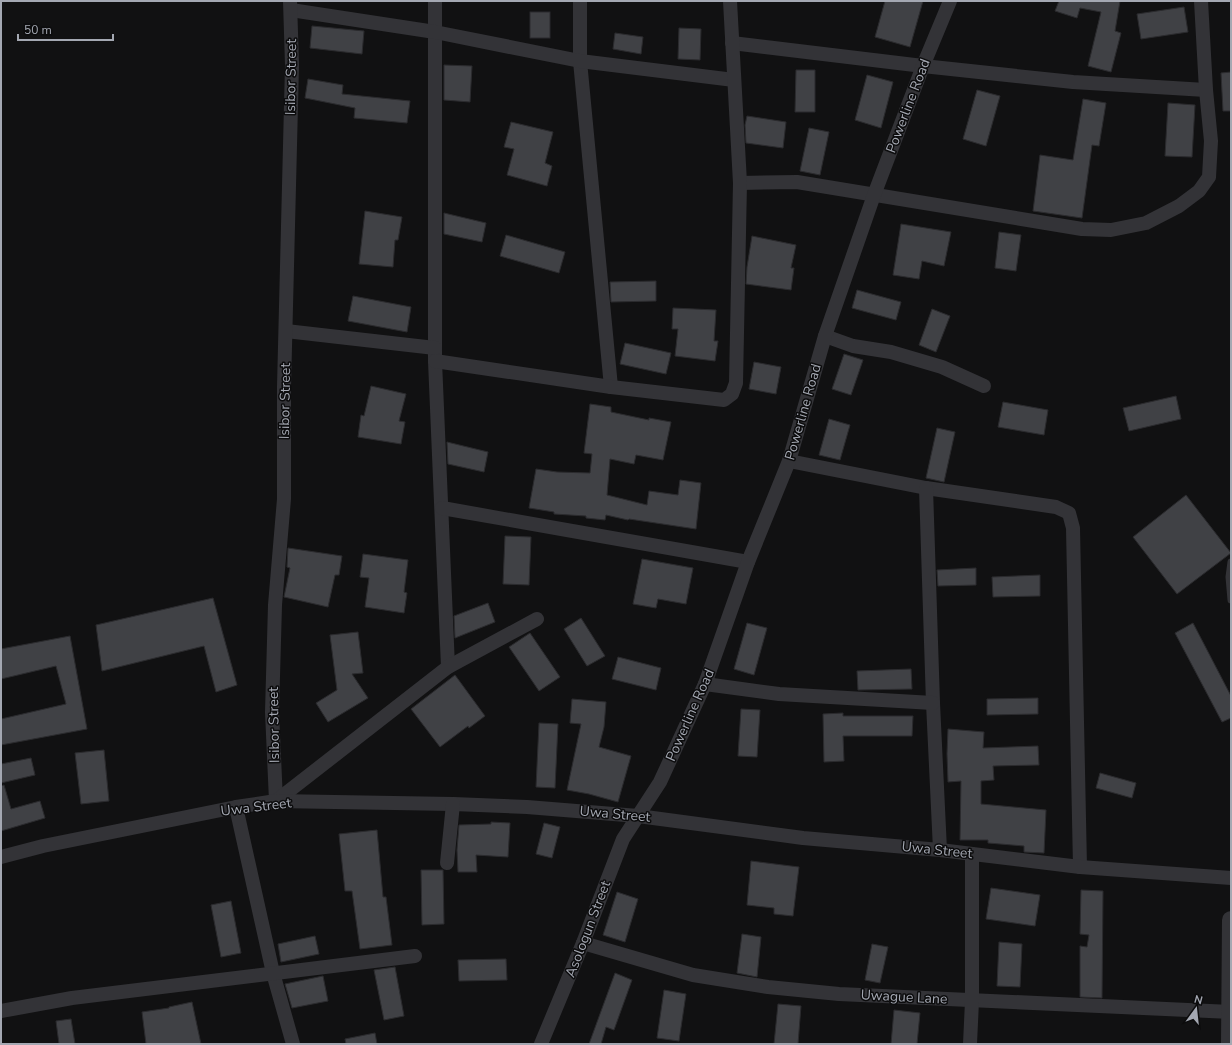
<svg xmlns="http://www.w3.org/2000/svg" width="1232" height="1045" font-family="'Nunito Sans',sans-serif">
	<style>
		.building { fill: #404145; stroke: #2b2b2e }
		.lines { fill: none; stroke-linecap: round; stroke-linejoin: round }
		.service { stroke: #333337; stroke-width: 7 }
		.minor { stroke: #333337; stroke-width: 14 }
		.tertiary { stroke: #333337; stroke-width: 18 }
		.labels { text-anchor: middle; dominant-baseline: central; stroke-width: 3; stroke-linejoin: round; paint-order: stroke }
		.street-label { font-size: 14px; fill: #a4a8b2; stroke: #0c0c0d }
	</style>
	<rect width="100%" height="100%" fill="#111112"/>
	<g class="building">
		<polygon points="885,1 923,1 910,47 875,37"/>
		<polygon points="1059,1 1120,1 1115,31 1121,33 1111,72 1088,66 1101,12 1080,8 1077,18 1055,11"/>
		<polygon points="1184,7 1188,32 1141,39 1137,14"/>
		<rect x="530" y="12" width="20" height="26"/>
		<polygon points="312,26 364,31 362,54 310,48"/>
		<polygon points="679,28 701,29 700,60 678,59"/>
		<polygon points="615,33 643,37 641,54 613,49"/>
		<polygon points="444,65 472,66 470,102 444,100"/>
		<polygon points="796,70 815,70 815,112 795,112"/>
		<polygon points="1231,72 1231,111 1223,111 1221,73"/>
		<polygon points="867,75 893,82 881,128 855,120"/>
		<polygon points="308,79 343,85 342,94 410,101 407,123 354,118 355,108 305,98"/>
		<polygon points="977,90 1000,96 986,146 963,139"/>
		<polygon points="1083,99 1106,103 1099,146 1092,145 1082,218 1033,211 1040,155 1073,160"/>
		<polygon points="1168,103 1195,105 1192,157 1165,156"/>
		<polygon points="747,116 786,122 783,148 746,143 745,125"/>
		<polygon points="511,122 553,132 545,163 552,166 547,186 507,175 514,149 504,147"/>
		<polygon points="809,128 829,132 820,175 800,171"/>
		<polygon points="365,211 402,217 398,240 395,240 393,267 359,264"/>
		<polygon points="444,213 486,223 482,242 444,234"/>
		<polygon points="901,224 951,232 944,266 922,261 919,279 893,275"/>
		<polygon points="999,232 1021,235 1016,271 995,268"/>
		<polygon points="506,235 565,252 559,273 500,256"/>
		<polygon points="752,236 796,245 791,268 794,268 791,290 746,284 747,267"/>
		<polygon points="656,281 656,301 611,302 610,282"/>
		<polygon points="857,290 901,302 896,320 852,308"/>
		<polygon points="353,296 411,307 407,332 348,321"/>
		<polygon points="673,308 716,310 714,341 718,341 715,361 675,356 678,329 672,329"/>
		<polygon points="932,309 950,316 936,352 919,345"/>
		<polygon points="625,343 671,353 666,374 620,364"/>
		<polygon points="844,354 863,360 851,395 832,389"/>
		<polygon points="754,362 781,367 776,394 749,389"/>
		<polygon points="371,386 406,394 399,421 405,422 401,444 358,437 361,415 364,416"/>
		<polygon points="1176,396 1181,419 1129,431 1123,408"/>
		<polygon points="1003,402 1048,410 1044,435 998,427"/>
		<polygon points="590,404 611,407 611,412 649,420 649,418 671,422 663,460 636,455 634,464 610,459 607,495 647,505 649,491 678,495 680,480 701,483 696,529 629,519 628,520 606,515 605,520 586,518 586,516 554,514 554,512 529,508 536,469 557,472 590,473 592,454 584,453"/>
		<polygon points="829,419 850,425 840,460 819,455"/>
		<polygon points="937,428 955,432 944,482 926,478"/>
		<polygon points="447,442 488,452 484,472 448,464"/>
		<polygon points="1186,495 1231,553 1177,594 1133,537"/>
		<polygon points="505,536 531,537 529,585 503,584"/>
		<polygon points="288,548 342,556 339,575 335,575 328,607 284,597 290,568 287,567"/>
		<polygon points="363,554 408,560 404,592 407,593 404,613 365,607 369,578 360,577"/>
		<polygon points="642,559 693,568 686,604 658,599 656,608 633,604"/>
		<polygon points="976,568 976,585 938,586 937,570"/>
		<polygon points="1040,575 1040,596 993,597 992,577"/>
		<polygon points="213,598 237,685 216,692 204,646 102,671 96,625"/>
		<polygon points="488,603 495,622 455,638 454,616"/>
		<polygon points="581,618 605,656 587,666 564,629"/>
		<polygon points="747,623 767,628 754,675 734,669"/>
		<polygon points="1193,623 1231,696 1231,718 1222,722 1175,633"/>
		<polygon points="358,632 363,673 352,674 368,698 328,722 316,703 337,690 330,635"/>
		<polygon points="530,633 560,677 539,691 509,647"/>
		<polygon points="70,636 87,729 1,745 1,719 66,704 56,666 1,679 1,649"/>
		<polygon points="618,657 661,668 656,690 612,679"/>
		<polygon points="911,669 912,689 858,690 857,671"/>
		<polygon points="455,675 485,716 469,728 468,726 440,747 411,709"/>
		<polygon points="1038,698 1038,714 987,715 987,699"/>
		<polygon points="572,699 606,702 604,727 599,747 631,756 618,802 589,794 567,790 581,724 570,723"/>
		<polygon points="741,709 760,710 757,757 738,756"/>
		<polygon points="843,713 843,716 913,716 912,736 843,736 844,761 824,762 823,714"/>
		<polygon points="539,723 558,724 555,788 536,787"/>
		<polygon points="948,729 984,732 983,748 1038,746 1039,765 993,766 994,780 981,781 981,804 1046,810 1044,853 1024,852 1024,846 988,843 988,840 960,840 961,781 948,782 947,754"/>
		<polygon points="104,750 109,801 81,804 75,753"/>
		<polygon points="31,758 35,775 1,783 1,764"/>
		<polygon points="1100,773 1136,783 1132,798 1096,788"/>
		<polygon points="4,785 11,809 40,801 45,818 1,831 1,786"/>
		<polygon points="491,822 510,823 508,857 476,855 477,872 458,872 457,850 459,825 491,824"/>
		<polygon points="544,823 560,827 552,858 536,854"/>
		<polygon points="377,830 383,897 386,897 392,945 360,949 352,891 345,891 339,834"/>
		<polygon points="751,861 799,867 793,916 774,914 774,908 747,905"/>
		<polygon points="421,870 443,870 444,924 422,925"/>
		<polygon points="991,888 1040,895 1035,926 986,919"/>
		<polygon points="1081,890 1103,891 1102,998 1080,997 1080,946 1087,947 1089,935 1080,934"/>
		<polygon points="617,892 638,899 625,942 603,935"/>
		<polygon points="231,901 241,953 221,957 211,905"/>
		<polygon points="742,934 761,937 757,977 737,973"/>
		<polygon points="315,936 319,954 281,962 278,944"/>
		<polygon points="999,942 1022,944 1020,987 997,986"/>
		<polygon points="872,944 888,947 880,983 865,980"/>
		<polygon points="506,959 507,980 459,981 458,960"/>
		<polygon points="395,967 404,1016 384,1020 374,970"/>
		<polygon points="615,973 632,980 614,1030 606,1027 601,1044 589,1044"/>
		<polygon points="323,976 328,1001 292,1008 285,984"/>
		<polygon points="664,990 686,994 679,1041 657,1038"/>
		<polygon points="192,1002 201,1044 146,1044 142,1012 169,1008 169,1007"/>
		<polygon points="778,1004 801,1006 798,1044 774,1044"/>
		<polygon points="894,1010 920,1013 917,1044 891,1044"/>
		<polygon points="71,1019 75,1044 59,1044 56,1021"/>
		<polygon points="375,1033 377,1044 346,1044 345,1039"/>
	</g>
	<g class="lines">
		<polyline class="service" points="1231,562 1229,577 1231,600"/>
		<g class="minor">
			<polyline points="435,1 435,361 448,667"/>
			<polyline points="580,1 580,61 611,387"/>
			<polyline points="291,10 435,32 580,61 734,80"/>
			<polyline points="732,43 923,66 1073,82 1206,90"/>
			<polyline points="740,183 797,182 1082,229 1111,230 1146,223 1179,206 1199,191 1209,177 1211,141 1206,90 1201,1"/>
			<polyline points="286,331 435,348"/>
			<polyline points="825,336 853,346 891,352 942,367 984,386"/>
			<polyline points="435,361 611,387 724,400 732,394 736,383 740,183 730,1"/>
			<polyline points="789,461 926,488 1056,507 1069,513 1073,528 1080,867"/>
			<polyline points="926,488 933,703 940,850"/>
			<polyline points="442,508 748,562"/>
			<polyline points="705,684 779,694 933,703"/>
			<polyline points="276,801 272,712 275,605 284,499 284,387 292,65 290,1"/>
			<polyline points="276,801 448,667 537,619"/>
			<polyline points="236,807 273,973 293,1044"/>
			<polyline points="1,857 43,846 236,807 276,801 453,804 527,807 638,816 803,838 940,850 1080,867 1231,878"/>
			<polyline points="447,863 453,804"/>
			<polyline points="583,943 693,975 768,987 839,994 1231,1012"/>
			<polyline points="1,1011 72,998 415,956"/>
			<polyline points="541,1044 583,943 623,839 660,782 705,684 748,562 789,461 825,336 874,195 923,66 950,1"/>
			<polyline points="970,1044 972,1001 972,854"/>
		</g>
		<polyline class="tertiary" points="1230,1044 1231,920"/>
	</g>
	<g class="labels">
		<g class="street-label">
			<text transform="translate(291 77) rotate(-89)">Isibor Street</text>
			<text transform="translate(908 106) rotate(-69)">Powerline Road</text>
			<text transform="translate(285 401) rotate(-89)">Isibor Street</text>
			<text transform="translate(803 412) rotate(-74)">Powerline Road</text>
			<text transform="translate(690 715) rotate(-66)">Powerline Road</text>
			<text transform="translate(274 725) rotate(-91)">Isibor Street</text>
			<text transform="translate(256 807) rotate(-7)">Uwa Street</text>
			<text transform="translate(615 814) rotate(5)">Uwa Street</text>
			<text transform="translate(937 850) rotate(6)">Uwa Street</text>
			<text transform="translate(588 929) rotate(-69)">Asologun Street</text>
			<text transform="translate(904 997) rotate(3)">Uwague Lane</text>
		</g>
	</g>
	<rect width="1232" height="1045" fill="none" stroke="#a4a8b2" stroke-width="4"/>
	<g transform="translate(1196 1009) rotate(15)" stroke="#0c0c0d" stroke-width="3" paint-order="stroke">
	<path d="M0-3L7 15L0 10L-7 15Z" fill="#a4a8b2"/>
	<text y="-6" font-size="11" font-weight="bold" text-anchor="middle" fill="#a4a8b2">N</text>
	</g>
	<path d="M18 34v6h95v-6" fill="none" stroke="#a4a8b2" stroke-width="2"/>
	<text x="24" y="34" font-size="12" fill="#a4a8b2" stroke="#0c0c0d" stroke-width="3" paint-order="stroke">50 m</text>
</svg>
